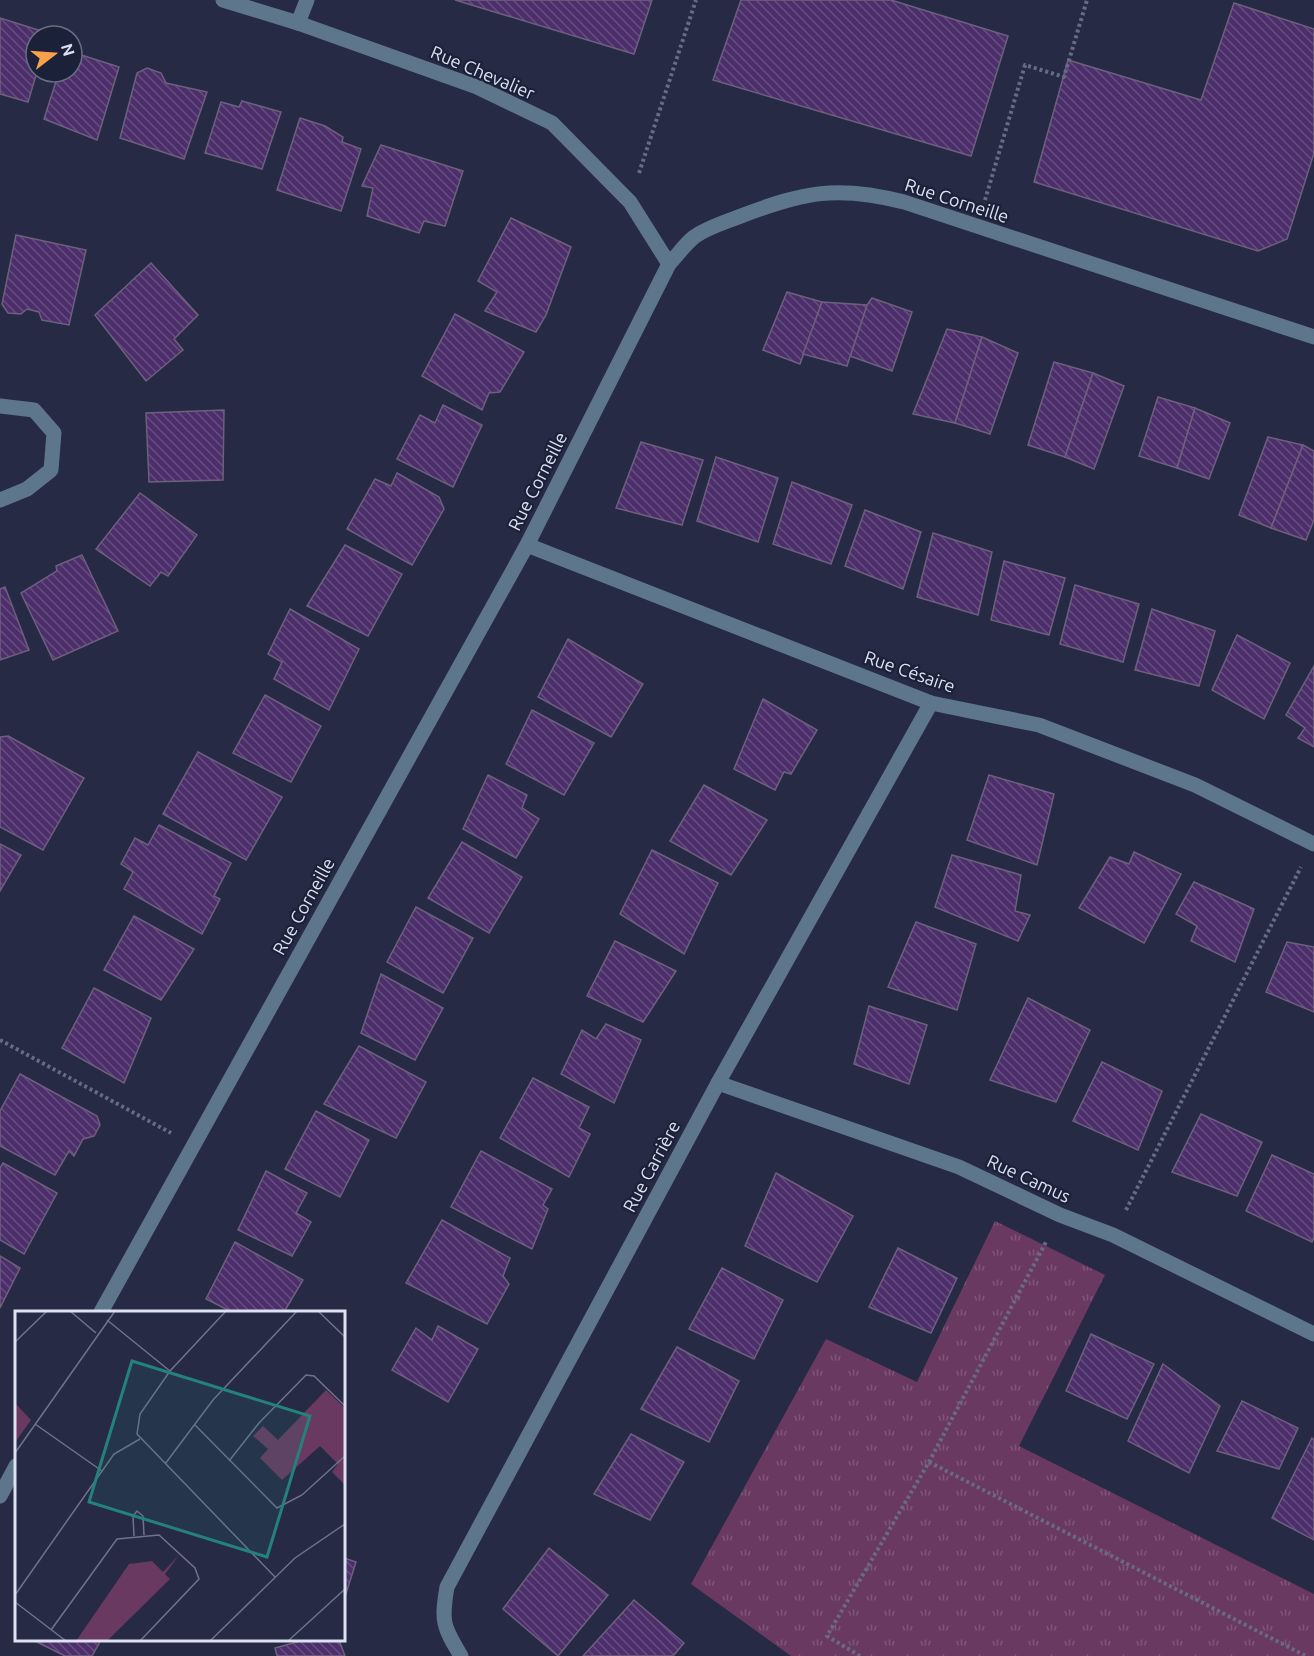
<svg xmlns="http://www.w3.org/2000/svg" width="1314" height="1656" font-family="Ubuntu,sans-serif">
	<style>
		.grass { fill: url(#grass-tufts) }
		.building { fill: url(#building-back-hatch); stroke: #6d607d; stroke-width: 1.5 }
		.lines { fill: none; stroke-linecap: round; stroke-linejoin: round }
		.path { stroke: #676b83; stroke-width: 4; stroke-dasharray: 3 3; stroke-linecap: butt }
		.minor { stroke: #5d768c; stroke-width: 15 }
		.labels { text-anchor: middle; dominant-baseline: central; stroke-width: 4.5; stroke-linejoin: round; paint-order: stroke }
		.street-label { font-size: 18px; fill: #dde1f2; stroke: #1c213a }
		.inset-road { fill: none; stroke: #6f738a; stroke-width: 1.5 }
		.view { fill: #24817b; fill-opacity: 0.15; stroke: #24817b; stroke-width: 3 }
		.inset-edge { fill: none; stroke: #dde1f2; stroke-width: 3 }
	</style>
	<defs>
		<pattern id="grass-tufts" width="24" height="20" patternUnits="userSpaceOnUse" patternTransform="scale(1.5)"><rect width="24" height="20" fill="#6a3962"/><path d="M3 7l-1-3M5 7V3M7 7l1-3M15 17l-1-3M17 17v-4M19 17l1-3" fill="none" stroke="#7f5579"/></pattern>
		<pattern id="building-back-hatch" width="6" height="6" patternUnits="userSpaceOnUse" patternTransform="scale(1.5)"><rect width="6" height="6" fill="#4c2f6a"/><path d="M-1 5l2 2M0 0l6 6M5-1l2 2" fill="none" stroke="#654d80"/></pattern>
	</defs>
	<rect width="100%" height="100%" fill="#262a45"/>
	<polygon class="grass" points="995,1221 1105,1275 1019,1446 1314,1594 1314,1656 791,1656 691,1584 826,1339 917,1382"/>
	<g class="building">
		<polygon points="455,0 652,0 634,54"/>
		<polygon points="741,0 891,0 1008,36 971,156 713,80"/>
		<polygon points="1234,3 1314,29 1314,153 1287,239 1258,251 1034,182 1068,60 1201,100"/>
		<polygon points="0,18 48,33 47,36 36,36 37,72 28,102 0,94"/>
		<polygon points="72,52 119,67 97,140 44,119 59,72 72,72"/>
		<polygon points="147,68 161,73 166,83 207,92 184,159 120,138 137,73"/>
		<polygon points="242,101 281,112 262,169 205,153 221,102 239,107"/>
		<polygon points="300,118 325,126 343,137 342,142 361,149 341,211 277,190"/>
		<polygon points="381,145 463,171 445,226 424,221 419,233 367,216 373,188 362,186"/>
		<polygon points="511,218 571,247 546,315 536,332 485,311 497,292 478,281"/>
		<polygon points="16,235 86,250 69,325 42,320 39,312 27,309 21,314 8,313 2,304"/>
		<polygon points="151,263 198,315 174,339 183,350 146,381 95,315"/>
		<polygon points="787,292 822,302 800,364 763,350"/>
		<polygon points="872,298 912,312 892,371 850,356 867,305"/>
		<polygon points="822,302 867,305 847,366 803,354"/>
		<polygon points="455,314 524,352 500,392 489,393 482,410 422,376"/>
		<polygon points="947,329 982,337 955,423 913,414"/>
		<polygon points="982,337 1018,353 990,434 955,423"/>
		<polygon points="1054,362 1093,373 1065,457 1028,445"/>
		<polygon points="1093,373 1124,386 1094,469 1065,457"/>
		<polygon points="1158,397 1195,408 1177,468 1139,456"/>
		<polygon points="443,405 482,425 453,487 397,459 420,415 435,423"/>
		<polygon points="1195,408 1230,423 1209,479 1177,468"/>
		<polygon points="224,410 223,480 149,482 146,413"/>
		<polygon points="1268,437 1303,445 1271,528 1239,515"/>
		<polygon points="641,442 703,460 682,525 616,508"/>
		<polygon points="1303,445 1314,451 1314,520 1306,540 1271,528"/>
		<polygon points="716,457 778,478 758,542 697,521"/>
		<polygon points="397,473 439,497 444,509 412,565 347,529 375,479 391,486"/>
		<polygon points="792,482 852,505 831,564 773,544"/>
		<polygon points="140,493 197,535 168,576 161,572 150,586 96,549"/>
		<polygon points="865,510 921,532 903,589 845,566"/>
		<polygon points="933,533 992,552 978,615 917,597"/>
		<polygon points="345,545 402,574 368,636 307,606"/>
		<polygon points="82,555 118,631 53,660 21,593 57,571 56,566"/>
		<polygon points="1004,561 1065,578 1049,635 991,620"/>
		<polygon points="1075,585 1139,604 1123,662 1060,644"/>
		<polygon points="5,587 29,650 0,660 0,589"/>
		<polygon points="290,609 359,649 329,710 274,679 282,662 268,654"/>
		<polygon points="1152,609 1215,631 1199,686 1135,670"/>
		<polygon points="1237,635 1290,663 1264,719 1212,690"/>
		<polygon points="568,639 643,684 611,737 538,697"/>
		<polygon points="1314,666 1314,747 1298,738 1305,728 1286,715"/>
		<polygon points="265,695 321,726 291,782 233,753"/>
		<polygon points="763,699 817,730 791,774 784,772 775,790 734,769"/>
		<polygon points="532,710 594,743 564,795 506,764"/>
		<polygon points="8,736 84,778 43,850 0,827 0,737"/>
		<polygon points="198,752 282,797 246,860 163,814"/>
		<polygon points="488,775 527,795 522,808 539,819 516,858 463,829"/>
		<polygon points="989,775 1054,794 1037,865 967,840"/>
		<polygon points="704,785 767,820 731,875 670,841"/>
		<polygon points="159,825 231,863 214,896 220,899 202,934 124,889 133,872 121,864 135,838 148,845"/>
		<polygon points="462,842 522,877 489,933 428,898"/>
		<polygon points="0,844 21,855 0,891"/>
		<polygon points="652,850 718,883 684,954 620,914"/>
		<polygon points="1134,852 1181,874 1144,943 1079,908 1110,857 1129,864"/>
		<polygon points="952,855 1021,875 1015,911 1030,915 1018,941 935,907"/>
		<polygon points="1194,882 1254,909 1235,962 1191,941 1197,926 1176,914"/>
		<polygon points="416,907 473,938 443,993 387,962"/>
		<polygon points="134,916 194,949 161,1000 104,970"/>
		<polygon points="916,922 976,944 957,1010 888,987"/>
		<polygon points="615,941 676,971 643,1022 587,996"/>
		<polygon points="1287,942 1314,947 1314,1012 1266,992"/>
		<polygon points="381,974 443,1008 415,1060 361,1033"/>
		<polygon points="94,988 151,1018 124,1083 62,1048"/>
		<polygon points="1028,998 1090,1030 1056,1102 990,1080"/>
		<polygon points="869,1006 927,1025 909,1084 854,1064"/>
		<polygon points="606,1024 641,1040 614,1103 561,1074 582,1030 596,1039"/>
		<polygon points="359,1046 426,1082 396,1138 324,1104"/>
		<polygon points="1102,1062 1162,1091 1138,1150 1073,1121"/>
		<polygon points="20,1074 97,1116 100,1125 94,1136 83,1139 74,1156 69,1151 55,1175 0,1146 0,1111"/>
		<polygon points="533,1078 589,1107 579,1128 590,1134 569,1177 500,1138"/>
		<polygon points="316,1111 369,1140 340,1197 285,1169"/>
		<polygon points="1201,1114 1262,1142 1237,1196 1172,1172"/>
		<polygon points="481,1151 552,1189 543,1205 548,1209 532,1249 451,1207"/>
		<polygon points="1272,1155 1314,1174 1314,1237 1312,1242 1246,1211"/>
		<polygon points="3,1163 57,1193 24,1254 0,1240 0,1168"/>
		<polygon points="266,1171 307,1193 296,1213 311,1222 292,1256 238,1230"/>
		<polygon points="776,1173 853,1216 817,1282 745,1246"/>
		<polygon points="442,1220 510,1258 503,1276 509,1284 487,1324 406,1283"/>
		<polygon points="235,1242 303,1280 284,1312 232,1312 206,1299"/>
		<polygon points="898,1248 957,1278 931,1333 869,1307"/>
		<polygon points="0,1256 20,1268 0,1308"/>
		<polygon points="722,1268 783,1300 754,1359 689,1329"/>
		<polygon points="438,1326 478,1349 448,1402 392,1370 416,1328 432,1340"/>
		<polygon points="1091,1334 1154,1364 1127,1419 1066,1391"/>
		<polygon points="677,1347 739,1381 709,1442 641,1409"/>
		<polygon points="1163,1364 1220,1406 1189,1473 1128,1441"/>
		<polygon points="1242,1401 1298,1428 1279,1469 1217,1451"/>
		<polygon points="631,1434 684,1462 650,1520 594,1494"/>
		<polygon points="1312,1438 1314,1440 1314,1540 1272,1518"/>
		<polygon points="549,1548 608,1595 558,1656 503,1609"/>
		<polygon points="344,1558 356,1562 344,1600"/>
		<polygon points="634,1600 684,1643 673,1656 583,1656"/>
		<polygon points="33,1640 101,1640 92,1656 65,1656"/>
		<polygon points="304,1640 339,1640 345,1656 277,1656 275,1648"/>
	</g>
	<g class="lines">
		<g class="path">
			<polyline points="639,173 696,0"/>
			<polyline points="985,200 1025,65 1064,77 1087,0"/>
			<polyline points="0,1040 171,1133"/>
			<polyline points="1126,1210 1301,867"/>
			<polyline points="929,1462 1306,1656"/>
			<polyline points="860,1656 827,1636 929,1462 1047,1240"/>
		</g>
		<g class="minor">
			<polyline points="223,0 298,23 477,87 552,123 630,202 669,264"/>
			<polyline points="298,23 307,0"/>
			<polyline points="0,406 34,410 54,433 51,470 27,489 0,500"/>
			<polyline points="527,545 931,703 1039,725 1195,785 1314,844"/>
			<polyline points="718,1083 959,1167 1060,1215 1113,1235 1314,1334"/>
			<path d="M101,1312L527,545L669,264C677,256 685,244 694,237C708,227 726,222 741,216C804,192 837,185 904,202L1314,337"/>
			<polyline points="0,1496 16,1466"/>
			<path d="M461,1656C443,1626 441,1622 447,1587L718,1083L931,703"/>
		</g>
	</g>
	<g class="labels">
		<g class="street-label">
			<text transform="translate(483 72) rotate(23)">Rue Chevalier</text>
			<text transform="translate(957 200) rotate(18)">Rue Corneille</text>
			<text transform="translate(537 481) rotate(-63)">Rue Corneille</text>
			<text transform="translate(910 671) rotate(19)">Rue Césaire</text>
			<text transform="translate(303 906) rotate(-61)">Rue Corneille</text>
			<text transform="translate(651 1166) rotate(-62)">Rue Carrière</text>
			<text transform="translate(1029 1178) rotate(25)">Rue Camus</text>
		</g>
	</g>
	<g transform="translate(15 1311)">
		<rect width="330" height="330" fill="#262a45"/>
		<path d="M311,79L330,97V174L317,161L323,153L305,135L267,169L245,147L253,138L238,125L248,115L263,129ZM0,92L16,109L1,130L0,129ZM164,244L150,263L155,268L92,330H61L114,253L137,250L148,261Z" fill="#6a3962"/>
		<path class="inset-road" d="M55,0L81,22M211,0L155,60L125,103L122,123L260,266M303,0L330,26M92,9L155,60M0,31L32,0M20,113L87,160M180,114L262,197L287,184L330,145M0,142L100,0M214,150L244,112L291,64L299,65L330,95M150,153L198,89L282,0M119,225L118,205L122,200L128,205L129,224M0,284L99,143L125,128M0,291L51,330M36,319L102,228L144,224L180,257L184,268L125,330M195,330L280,247L330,213M273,330L330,278"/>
		<path class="view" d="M117,50L295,105L252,246L74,191Z"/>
		<rect width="330" height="330" class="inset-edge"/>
	</g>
	<g transform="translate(54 54) rotate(73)"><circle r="28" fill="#1c213a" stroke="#696e84" stroke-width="1.5"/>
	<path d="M0-4.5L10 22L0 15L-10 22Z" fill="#f9a04c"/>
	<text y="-9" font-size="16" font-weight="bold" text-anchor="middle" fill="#dde1f2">N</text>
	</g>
</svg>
